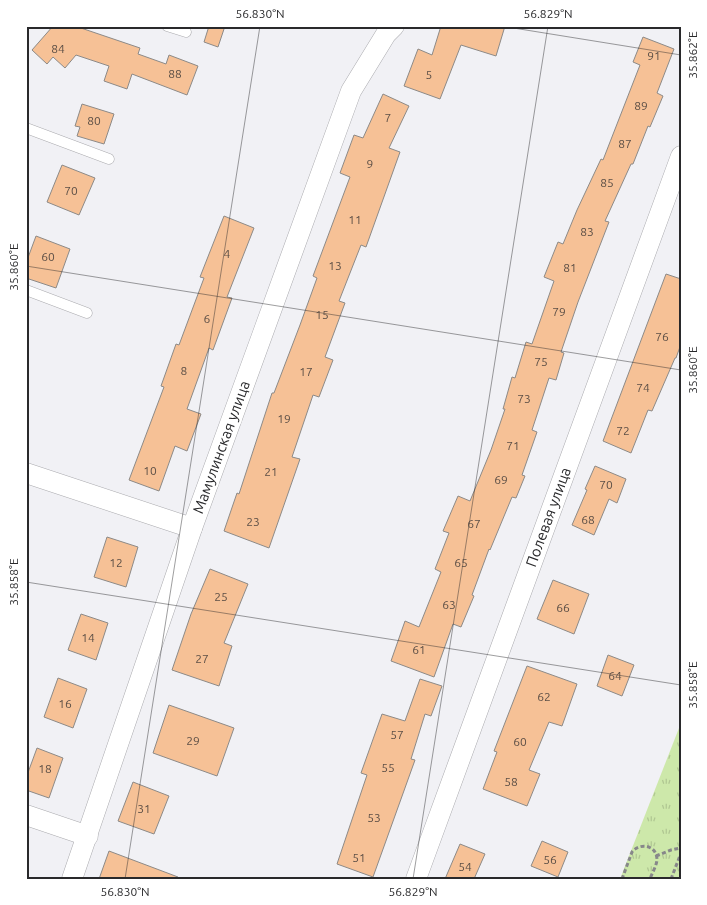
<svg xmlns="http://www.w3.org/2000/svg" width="707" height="905" font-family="Ubuntu,sans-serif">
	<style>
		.park { fill: url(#park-tufts) }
		.building { fill: #f6c196; stroke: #8d8a87 }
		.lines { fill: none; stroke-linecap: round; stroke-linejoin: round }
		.service-casing { stroke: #ababaf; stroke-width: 11 }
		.minor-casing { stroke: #ababaf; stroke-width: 21 }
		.path { stroke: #87878a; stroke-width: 3; stroke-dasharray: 4 2.5; stroke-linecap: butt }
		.service { stroke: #fff; stroke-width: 10 }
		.minor { stroke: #fff; stroke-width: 20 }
		.ticks { fill: none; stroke: #29292b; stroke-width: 1; stroke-opacity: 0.45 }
		.labels { text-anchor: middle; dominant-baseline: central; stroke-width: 4.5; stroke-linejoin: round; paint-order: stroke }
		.number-label { font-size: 12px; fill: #5c4f46 }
		.street-label { font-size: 15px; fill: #29292b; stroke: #fff }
		.neatline { fill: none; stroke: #29292b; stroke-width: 2 }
		.ticks-label { font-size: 12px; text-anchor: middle; fill: #29292b }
	</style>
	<defs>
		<pattern id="park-tufts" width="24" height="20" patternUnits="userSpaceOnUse" patternTransform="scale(1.25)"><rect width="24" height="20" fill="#cde8aa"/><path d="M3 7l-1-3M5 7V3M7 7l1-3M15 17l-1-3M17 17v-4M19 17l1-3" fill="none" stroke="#b0c792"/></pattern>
	</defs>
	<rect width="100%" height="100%" fill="#f1f1f5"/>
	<polygon class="park" points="681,723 681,879 620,879"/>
	<g class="building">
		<polygon points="53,26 75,26 140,48 138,54 166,64 169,55 198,66 187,95 132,74 127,89 104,81 109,66 76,55 65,68 53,57 47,64 32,50"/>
		<polygon points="209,26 225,26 218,47 204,42"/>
		<polygon points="441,26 505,26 496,56 461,45 440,99 404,86 418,49 432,55"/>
		<polygon points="643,37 674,49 657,93 663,96 650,127 648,126 633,164 631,164 605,221 609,222 578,302 561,352 564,353 556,380 549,378 532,430 537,432 522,475 525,476 516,498 512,497 490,550 489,549 472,595 474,596 461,627 453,624 434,677 391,661 405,621 419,627 441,572 435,569 449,533 443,531 458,496 470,501 491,450 505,409 503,409 512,377 515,378 526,342 532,344 554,281 544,277 558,242 563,244 577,210 601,159 603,160 640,65 633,62"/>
		<polygon points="383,94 409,106 389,148 400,152 366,247 361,245 339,301 345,303 325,357 333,360 319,397 313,395 292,457 300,459 269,548 224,531 237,493 239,494 272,393 274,393 300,325 317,278 313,276 350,177 340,173 354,135 363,138"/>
		<polygon points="82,104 114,114 104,144 77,136 80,127 75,126"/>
		<polygon points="62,165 95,178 79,215 47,202"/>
		<polygon points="224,216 254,228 227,297 232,298 213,350 209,348 187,409 201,414 187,451 175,446 159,491 129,480 164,387 161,386 176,344 179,345 204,278 200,277"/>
		<polygon points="36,236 70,249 56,288 26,278 26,263"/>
		<polygon points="666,274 681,279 681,344 676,358 675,358 652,411 648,410 631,453 603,441"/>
		<polygon points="595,466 626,479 617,503 609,499 594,535 572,525 587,490 585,489"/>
		<polygon points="107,537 138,547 126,587 94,577"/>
		<polygon points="210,569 248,584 224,643 232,646 219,686 172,670 191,614"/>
		<polygon points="553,580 589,594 574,634 537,619"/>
		<polygon points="81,614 108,623 96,660 68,650"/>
		<polygon points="608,655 634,665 622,696 597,686"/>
		<polygon points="527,666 577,684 562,726 549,722 529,770 540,774 527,806 483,789 497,752 494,751"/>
		<polygon points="58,678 87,689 73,728 44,717"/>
		<polygon points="420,679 442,686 431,716 425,714 411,759 415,760 373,877 337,864 367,775 361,773 382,714 405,721"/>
		<polygon points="169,705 234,728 217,776 153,753"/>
		<polygon points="37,748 63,758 49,798 26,790 26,778"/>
		<polygon points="133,782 169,796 154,834 118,821"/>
		<polygon points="542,841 568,852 558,877 531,866"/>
		<polygon points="460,844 485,854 474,879 445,879"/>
		<polygon points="109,851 178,877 178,879 99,879"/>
	</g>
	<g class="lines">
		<g class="service-casing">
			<g id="service">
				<polyline points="167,26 186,32"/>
				<polyline points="26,128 109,159"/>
				<polyline points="26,290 87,313"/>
			</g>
		</g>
		<g class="minor-casing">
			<g id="minor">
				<polyline points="26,473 192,528"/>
				<polyline points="26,815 88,836"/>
				<polyline points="72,879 192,528 351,91 386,34 394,26"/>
				<polyline points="416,879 681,156"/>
			</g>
		</g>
		<g class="path">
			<polyline points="656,856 671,850 681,848"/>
			<path d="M622,879L632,852C639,843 656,844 657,859C657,865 652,873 650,879"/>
			<polyline points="671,879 681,853"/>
		</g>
		<use href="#service" class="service"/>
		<use href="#minor" class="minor"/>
	</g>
	<path class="ticks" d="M501,26L681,55M26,266L681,370M26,582L681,685M125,879L260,26M413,879L548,26"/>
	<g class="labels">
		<g class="number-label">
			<text x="58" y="48">84</text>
			<text x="654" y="55">91</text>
			<text x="175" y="73">88</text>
			<text x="429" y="74">5</text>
			<text x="641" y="105">89</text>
			<text x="388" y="117">7</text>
			<text x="94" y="120">80</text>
			<text x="625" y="143">87</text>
			<text x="370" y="163">9</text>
			<text x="607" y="182">85</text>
			<text x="71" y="190">70</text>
			<text x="355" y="219">11</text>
			<text x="587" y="231">83</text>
			<text x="227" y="253">4</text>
			<text x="48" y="256">60</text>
			<text x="335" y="265">13</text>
			<text x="570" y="267">81</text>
			<text x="559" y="311">79</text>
			<text x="322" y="314">15</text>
			<text x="207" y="318">6</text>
			<text x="662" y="336">76</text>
			<text x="541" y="361">75</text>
			<text x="184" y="370">8</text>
			<text x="306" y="371">17</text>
			<text x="643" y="387">74</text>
			<text x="524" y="398">73</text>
			<text x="284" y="418">19</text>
			<text x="623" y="430">72</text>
			<text x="513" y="445">71</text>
			<text x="150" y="470">10</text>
			<text x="271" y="471">21</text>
			<text x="501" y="479">69</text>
			<text x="606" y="484">70</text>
			<text x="588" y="519">68</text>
			<text x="253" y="521">23</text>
			<text x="474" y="523">67</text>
			<text x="116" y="562">12</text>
			<text x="461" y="562">65</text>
			<text x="221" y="596">25</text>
			<text x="449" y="604">63</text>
			<text x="563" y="607">66</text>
			<text x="88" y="637">14</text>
			<text x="419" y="649">61</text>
			<text x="202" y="658">27</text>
			<text x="615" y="675">64</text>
			<text x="544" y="696">62</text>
			<text x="65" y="703">16</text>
			<text x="397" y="734">57</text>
			<text x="193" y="740">29</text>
			<text x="520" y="741">60</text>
			<text x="388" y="767">55</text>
			<text x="45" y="768">18</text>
			<text x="511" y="781">58</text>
			<text x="144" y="808">31</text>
			<text x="374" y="817">53</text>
			<text x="359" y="857">51</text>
			<text x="550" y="859">56</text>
			<text x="465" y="866">54</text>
		</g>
		<g class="street-label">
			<text transform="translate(221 447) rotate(-70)">Мамулинская улица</text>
			<text transform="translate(548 517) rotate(-70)">Полевая улица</text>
		</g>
	</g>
	<rect width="707" height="905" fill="none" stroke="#ffffff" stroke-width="55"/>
	<rect x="28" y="28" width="652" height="850" class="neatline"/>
	<g class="ticks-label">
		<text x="260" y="18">56.830°N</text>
		<text x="548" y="18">56.829°N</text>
		<text transform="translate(693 55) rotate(-90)" y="4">35.862°E</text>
		<text transform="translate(14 267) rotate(-90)" y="4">35.860°E</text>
		<text transform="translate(693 370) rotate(-90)" y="4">35.860°E</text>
		<text transform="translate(14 582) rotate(-90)" y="4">35.858°E</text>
		<text transform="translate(693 685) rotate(-90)" y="4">35.858°E</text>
		<text x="125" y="896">56.830°N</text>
		<text x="413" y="896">56.829°N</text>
	</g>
</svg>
